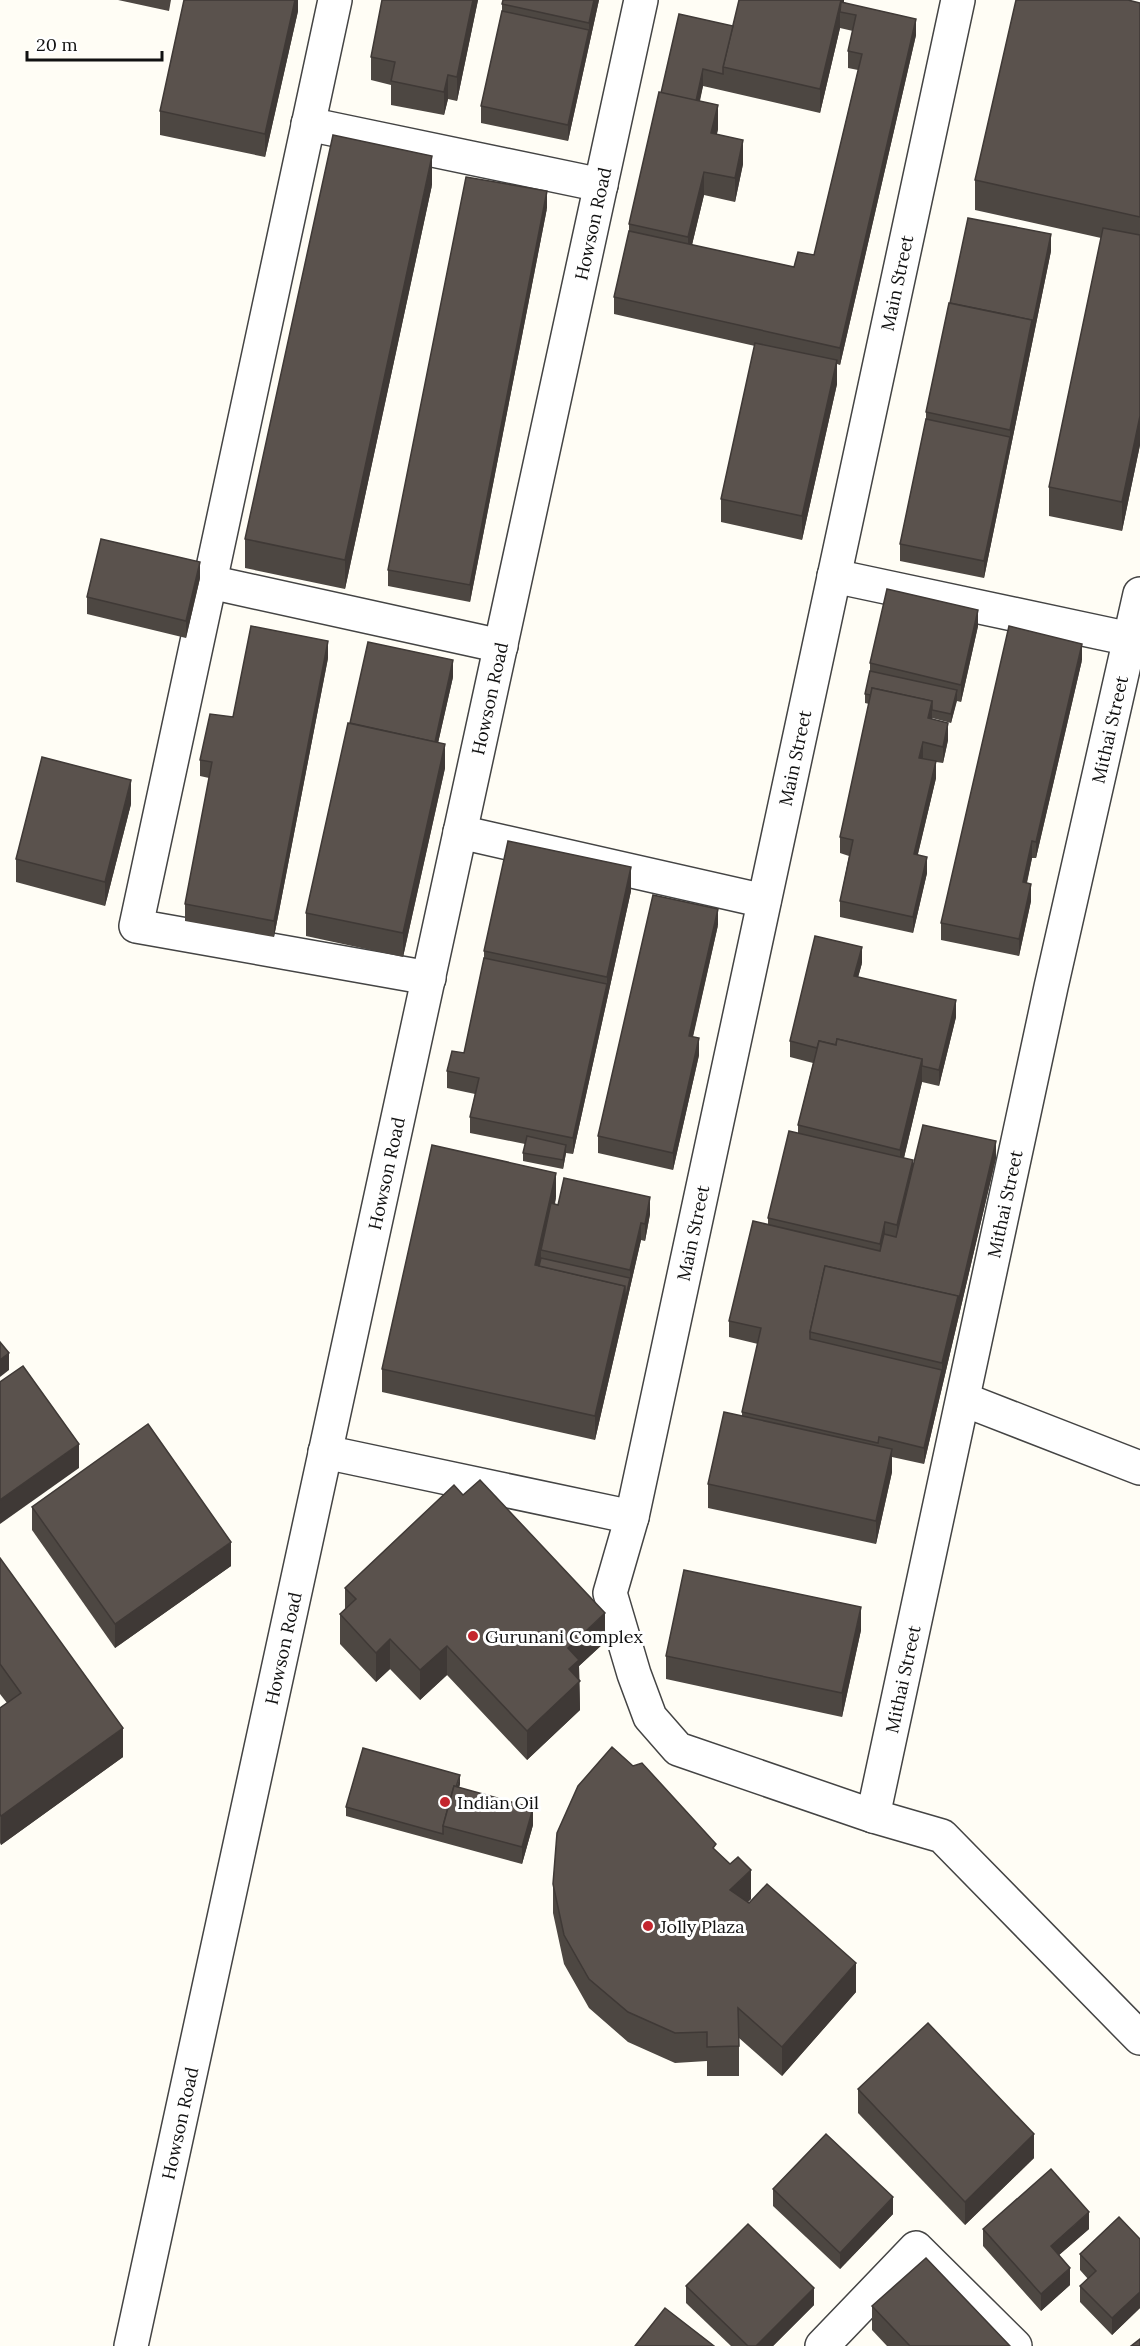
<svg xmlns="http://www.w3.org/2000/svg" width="1140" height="2346" font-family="Lora,serif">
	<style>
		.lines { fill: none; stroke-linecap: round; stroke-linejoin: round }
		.minor-casing { stroke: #444; stroke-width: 36 }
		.tertiary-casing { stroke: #444; stroke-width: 36 }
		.minor { stroke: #fff; stroke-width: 33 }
		.tertiary { stroke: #fff; stroke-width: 33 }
		.wall { fill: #4d4742; fill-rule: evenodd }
		.shaded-wall { fill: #3f3936 }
		.building { fill: #5a524d; stroke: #3f3936; stroke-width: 1.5 }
		.poi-dot { fill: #c4262e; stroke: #fff; stroke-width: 2 }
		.labels { text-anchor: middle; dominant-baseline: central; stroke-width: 6; stroke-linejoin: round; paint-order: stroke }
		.street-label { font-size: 18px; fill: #111; stroke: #fff }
		.poi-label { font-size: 18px; fill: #111; stroke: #fff; text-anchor: start }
	</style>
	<rect width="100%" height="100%" fill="#fffdf5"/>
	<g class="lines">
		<g class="minor-casing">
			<g id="minor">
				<polyline points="335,0 136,926 429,978"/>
				<polyline points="958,0 632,1517 610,1593 634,1674 650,1717 678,1749 873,1816 942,1836 1140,2038"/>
				<polyline points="308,124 601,185"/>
				<polyline points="834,576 1130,639"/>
				<polyline points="210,582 501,646"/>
				<polyline points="460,832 764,901"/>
				<polyline points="965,1400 1140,1468"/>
				<polyline points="325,1452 632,1517"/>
				<path id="s1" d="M873,1816L1051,987L1140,594"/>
				<polyline points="822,2346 916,2248 1015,2346"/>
			</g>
		</g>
		<g class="tertiary-casing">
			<g id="tertiary">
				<path id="s2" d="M131,2346L641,0"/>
			</g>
		</g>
		<use href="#minor" class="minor"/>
		<use href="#tertiary" class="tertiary"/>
	</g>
	<g class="wall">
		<polygon points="118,0 171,0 169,11"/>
		<polygon points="298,0 298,11 265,157 160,135 160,111"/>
		<polygon points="382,0 478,0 457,101 448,99 444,115 391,105 391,85 371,80 371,57"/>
		<polygon points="599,0 568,141 481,123 481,106 502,11 502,4"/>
		<path d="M844,0V2L916,35L840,365L837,364V384L802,540L721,522V499L755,346L614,314V297L629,231V224L661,93L733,26ZM840,28L853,31L848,51V68L858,70L814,255L794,267L692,245L704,195L735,202L743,164L717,134L718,129L700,101L703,86L820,113Z"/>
		<polygon points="1140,3 1140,445 1122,531 1049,516 1049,487 1101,238 975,210 975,180"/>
		<polygon points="432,185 345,589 245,568 245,539"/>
		<polygon points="547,208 470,602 388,586 388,570"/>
		<polygon points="1051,251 984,578 900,561 900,544 926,419 926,412 950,303"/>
		<polygon points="200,578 186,638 87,614 87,597"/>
		<polygon points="978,626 961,702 957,701 951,723 932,718 948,740 943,763 936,762 936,778 918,854 927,873 913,933 840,917 840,901 849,856 840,853 840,837 869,704 865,703 865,694 870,671 870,663"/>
		<polygon points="328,658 274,937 185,921 185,904 209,778 200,776 200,760 233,717"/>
		<polygon points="1082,660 1036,858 1032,858 1027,883 1031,901 1019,956 941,940 941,923"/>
		<polygon points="453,677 438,743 445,768 403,957 306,936 306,913 350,723"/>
		<polygon points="131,804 105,906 16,882 16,859"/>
		<polygon points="631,891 573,1154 566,1153 563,1169 523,1161 523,1153 525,1144 470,1133 470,1117 475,1094 447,1088 447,1071 464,1053 484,958 484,951"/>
		<polygon points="718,925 693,1037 699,1055 673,1170 598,1153 598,1136"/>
		<polygon points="862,963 858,977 956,1017 939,1086 922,1082 904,1158 913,1167 996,1158 924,1464 892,1457 892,1472 876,1544 708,1508 708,1484 742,1416 742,1412 758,1344 729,1337 729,1321 768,1225 768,1218 798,1133 798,1125 813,1063 790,1057 790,1041"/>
		<polygon points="556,1197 555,1204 558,1205 650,1214 645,1241 641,1240 595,1440 382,1392 382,1369"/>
		<polygon points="32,1507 231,1566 115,1648 32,1530"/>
		<polygon points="0,1558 123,1757 1,1845 0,1843 0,1708 7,1703 0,1694"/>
		<polygon points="345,1588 605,1642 579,1666 580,1710 527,1760 447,1675 420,1700 390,1669 376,1682 340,1644 340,1614 345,1609"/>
		<polygon points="861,1630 842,1717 666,1679 666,1656"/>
		<polygon points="460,1784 459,1787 533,1825 522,1864 346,1816 346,1807"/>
		<polygon points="716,1851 751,1899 748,1902 856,1992 782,2076 739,2038 739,2076 707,2076 707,2061 675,2063 628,2042 589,2008 564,1964 553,1913 553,1884"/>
		<polygon points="858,2089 1034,2158 965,2225 858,2113"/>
		<polygon points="773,2189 893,2214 840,2269 773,2206"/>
		<polygon points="983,2229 1089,2229 1059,2255 1070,2285 1041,2311 983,2246"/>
		<polygon points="1140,2239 1140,2308 1112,2335 1080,2302 1080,2286 1088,2279 1080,2270 1080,2254"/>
		<polygon points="686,2286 814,2305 773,2346 731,2346 686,2303"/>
		<polygon points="872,2306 1010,2346 887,2346 872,2330"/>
	</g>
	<g class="shaded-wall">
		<polygon points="295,0 298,0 298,11 265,157 265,134"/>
		<polygon points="473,0 478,0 457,101 457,77"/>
		<polygon points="594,0 599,0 568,141 568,125 589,30 589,23"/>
		<polygon points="841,0 844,0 844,11 840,12 840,28 820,113 820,89"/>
		<polygon points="916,19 916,35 840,365 840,348"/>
		<polygon points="703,69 703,86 694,123 694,107"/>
		<polygon points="448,75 448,99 444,115 444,92"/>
		<polygon points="718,105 718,129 711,157 711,133"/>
		<polygon points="743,140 743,164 735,202 735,178"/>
		<polygon points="432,156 432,185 345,589 345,560"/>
		<polygon points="704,172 704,195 688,261 688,237"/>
		<polygon points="547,191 547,208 470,602 470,585"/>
		<polygon points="1051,234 1051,251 984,578 984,561 1010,437 1010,430 1032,320"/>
		<polygon points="837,360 837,384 802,540 802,516"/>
		<polygon points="1140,416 1140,445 1122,531 1122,502"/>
		<polygon points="200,562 200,578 186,638 186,621"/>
		<polygon points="978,610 978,626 961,702 961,685"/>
		<polygon points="328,641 328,658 274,937 274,921"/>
		<polygon points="1082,644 1082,660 1036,858 1036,842"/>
		<polygon points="453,660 453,677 433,765 433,749"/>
		<polygon points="957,690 957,699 951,723 951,714"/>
		<polygon points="932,701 932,718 928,735 928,718"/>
		<polygon points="948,723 948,740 943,763 943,747"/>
		<polygon points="923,742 923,758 919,758"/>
		<polygon points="445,744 445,768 403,957 403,933"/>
		<polygon points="936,761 936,778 914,870 914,854"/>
		<polygon points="131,780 131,804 105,906 105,882"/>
		<polygon points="1032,841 1032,858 1023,899 1023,882"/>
		<polygon points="927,857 927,873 913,933 913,917"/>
		<polygon points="631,867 631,891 573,1154 573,1138 607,984 607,977"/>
		<polygon points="1031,884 1031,901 1019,956 1019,939"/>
		<polygon points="718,909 718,925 689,1053 689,1036"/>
		<polygon points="862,947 862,963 854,992 854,976"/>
		<polygon points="956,1000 956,1017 939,1086 939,1070"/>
		<polygon points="699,1038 699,1055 673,1170 673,1153"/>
		<polygon points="922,1059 922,1082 900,1174 900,1150"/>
		<polygon points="996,1141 996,1158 924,1464 924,1448 942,1370 942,1363 958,1296"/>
		<polygon points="566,1145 566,1153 563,1169 563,1160"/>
		<polygon points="913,1160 913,1184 897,1249 897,1225"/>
		<polygon points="556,1173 556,1197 544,1251 541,1250 541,1264 537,1281 535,1265"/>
		<polygon points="650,1197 650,1214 645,1241 645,1224"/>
		<polygon points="885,1222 885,1246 880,1268 880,1244"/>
		<polygon points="641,1223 641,1240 595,1440 595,1416 625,1286 630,1278 630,1270"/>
		<polygon points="9,1353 9,1370 0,1377 0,1360"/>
		<polygon points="79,1444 79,1468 0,1524 0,1500"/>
		<polygon points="892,1449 892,1472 876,1544 876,1521"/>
		<polygon points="231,1542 231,1566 115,1648 115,1624"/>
		<polygon points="861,1607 861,1630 842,1717 842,1693"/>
		<polygon points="605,1613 605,1642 579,1666 580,1710 527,1760 527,1731 568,1648"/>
		<polygon points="390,1639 390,1669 376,1682 376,1653"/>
		<polygon points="447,1646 447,1675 420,1700 420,1670"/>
		<polygon points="123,1728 123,1757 1,1845 1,1816"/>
		<polygon points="460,1775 460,1784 448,1827 445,1826"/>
		<polygon points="533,1808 533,1825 522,1864 522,1847"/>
		<polygon points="751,1870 751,1899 730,1920 730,1890"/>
		<polygon points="856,1963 856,1992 782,2076 782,2047"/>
		<polygon points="1034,2134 1034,2158 965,2225 965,2202"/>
		<polygon points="893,2197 893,2214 840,2269 840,2253"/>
		<polygon points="1089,2212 1089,2229 1051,2262 1051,2246"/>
		<polygon points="1070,2268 1070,2285 1041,2311 1041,2294"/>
		<polygon points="814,2288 814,2305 773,2346 756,2346"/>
		<polygon points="1140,2292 1140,2308 1112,2335 1112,2318"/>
	</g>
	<g class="building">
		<polygon points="184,0 295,0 265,134 160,111"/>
		<polygon points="382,0 473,0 457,77 448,75 444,92 391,81 395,62 371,57"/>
		<polygon points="503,0 594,0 589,23 502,4"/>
		<polygon points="739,0 841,0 820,89 723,67"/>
		<polygon points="1016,0 1128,0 1140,3 1140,217 975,180"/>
		<polygon points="841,2 916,19 840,348 614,297 629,231 794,267 798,252 814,255 862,54 848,51 856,15 840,12"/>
		<polygon points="502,11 589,30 568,125 481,106"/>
		<polygon points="679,14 733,26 723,67 723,74 703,69 696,101 661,93"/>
		<polygon points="659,92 718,105 711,133 743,140 735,178 704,172 688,237 629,224"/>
		<polygon points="333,135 432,156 345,560 245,539"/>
		<polygon points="466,177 547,191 470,585 388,570"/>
		<polygon points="968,218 1051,234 1032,327 1032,320 950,303"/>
		<polygon points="1103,228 1140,235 1140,416 1122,502 1049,487"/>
		<polygon points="949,303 1032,320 1010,430 926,412"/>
		<polygon points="755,343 837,360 802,516 721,499"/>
		<polygon points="926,419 1010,437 984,561 900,544"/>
		<polygon points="101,539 200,562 186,621 87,597"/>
		<polygon points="887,589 978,610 961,685 870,663"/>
		<polygon points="251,626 328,641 274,921 185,904 212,762 200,760 210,714 233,717"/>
		<polygon points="1009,626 1082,644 1036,842 1032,841 1023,882 1031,884 1019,939 941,923"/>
		<polygon points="368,642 453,660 435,742 350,723"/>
		<polygon points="870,671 957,690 951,714 932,710 932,701 872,688 871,695 865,694"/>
		<polygon points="872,688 932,701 928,718 948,723 943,747 923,742 919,758 936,761 914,854 927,857 913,917 840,901 853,840 840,837"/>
		<polygon points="348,723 445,744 403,933 306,913"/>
		<polygon points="42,757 131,780 105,882 16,859"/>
		<polygon points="508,841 631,867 607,977 484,951"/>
		<polygon points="653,895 718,909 689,1036 699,1038 673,1153 598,1136"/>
		<polygon points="815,936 862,947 854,976 956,1000 939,1070 922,1066 922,1059 837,1039 836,1045 819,1041 817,1048 790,1041"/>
		<polygon points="484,958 607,984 573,1138 470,1117 479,1078 447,1071 452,1051 464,1053"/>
		<polygon points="837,1039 922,1059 900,1150 798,1125 819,1041 836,1045"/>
		<polygon points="923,1125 996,1141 958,1303 958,1296 825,1266 810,1332 810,1339 942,1370 924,1448 879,1437 878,1443 742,1412 761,1328 729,1321 753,1221 880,1251 884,1234 896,1237"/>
		<polygon points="789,1131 913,1160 897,1225 885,1222 880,1244 768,1218"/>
		<polygon points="527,1136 566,1145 563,1160 523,1153"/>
		<polygon points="432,1145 556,1173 535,1265 625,1286 595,1416 382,1369"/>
		<polygon points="564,1178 650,1197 645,1224 641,1223 630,1270 541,1250 551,1203 558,1205"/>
		<polygon points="541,1258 630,1278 625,1301 625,1286 539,1266"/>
		<polygon points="825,1266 958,1296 942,1363 810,1332"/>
		<polygon points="0,1342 9,1353 0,1360"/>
		<polygon points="23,1366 79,1444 0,1500 0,1382"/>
		<polygon points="724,1412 892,1449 876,1521 708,1484"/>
		<polygon points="148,1424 231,1542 115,1624 32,1507"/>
		<polygon points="480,1480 605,1613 568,1648 579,1660 569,1669 580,1681 527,1731 447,1646 420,1670 390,1639 376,1653 340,1614 356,1599 345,1588 454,1485 463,1495"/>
		<polygon points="0,1558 123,1728 1,1816 0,1814 0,1708 21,1693 0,1664"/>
		<polygon points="684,1570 861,1607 842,1693 666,1656"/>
		<polygon points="612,1747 633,1766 642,1763 716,1844 713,1848 730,1864 738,1857 751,1870 730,1890 749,1903 767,1884 856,1963 782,2047 738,2008 739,2046 707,2047 707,2032 675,2033 628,2012 589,1979 564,1935 553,1884 557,1833 578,1786"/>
		<polygon points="363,1748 460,1775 456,1787 454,1786 443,1826 443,1834 346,1807"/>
		<polygon points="454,1786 533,1808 522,1847 443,1826"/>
		<polygon points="928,2023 1034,2134 965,2202 858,2089"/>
		<polygon points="826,2134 893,2197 840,2253 773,2189"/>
		<polygon points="1051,2169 1089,2212 1051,2246 1070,2268 1041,2294 983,2229"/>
		<polygon points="1119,2217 1140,2239 1140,2292 1112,2318 1080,2286 1096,2271 1080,2254"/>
		<polygon points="748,2224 814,2288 756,2346 748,2346 686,2286"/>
		<polygon points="926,2258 1010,2346 910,2346 872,2306"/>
		<polygon points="665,2308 714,2346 635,2346"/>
		<polygon points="1140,2339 1140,2346 1131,2346"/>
	</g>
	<g class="poi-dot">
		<circle cx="473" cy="1636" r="6"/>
		<circle cx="445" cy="1802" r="6"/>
		<circle cx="648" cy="1926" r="6"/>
	</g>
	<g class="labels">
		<g class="street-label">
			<text stroke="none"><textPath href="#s2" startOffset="2172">Howson Road</textPath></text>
			<text transform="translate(897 283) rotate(-78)">Main Street</text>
			<text stroke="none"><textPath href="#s2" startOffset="1686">Howson Road</textPath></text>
			<text stroke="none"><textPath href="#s1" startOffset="1112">Mithai Street</textPath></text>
			<text transform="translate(795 758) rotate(-78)">Main Street</text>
			<text stroke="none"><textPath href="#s2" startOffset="1200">Howson Road</textPath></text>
			<text stroke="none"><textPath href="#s1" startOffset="626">Mithai Street</textPath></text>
			<text transform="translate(693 1233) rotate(-78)">Main Street</text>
			<text stroke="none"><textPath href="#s2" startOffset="714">Howson Road</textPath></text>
			<text stroke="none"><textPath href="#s1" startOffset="140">Mithai Street</textPath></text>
			<text stroke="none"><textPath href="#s2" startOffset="228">Howson Road</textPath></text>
		</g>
		<g class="poi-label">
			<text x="485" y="1636">Gurunani Complex</text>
			<text x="457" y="1802">Indian Oil</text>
			<text x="660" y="1926">Jolly Plaza</text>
		</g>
	</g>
	<path d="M27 51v9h135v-9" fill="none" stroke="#111111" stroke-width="3"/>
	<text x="36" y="51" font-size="18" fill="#111111" stroke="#ffffff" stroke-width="4.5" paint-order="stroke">20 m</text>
</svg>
